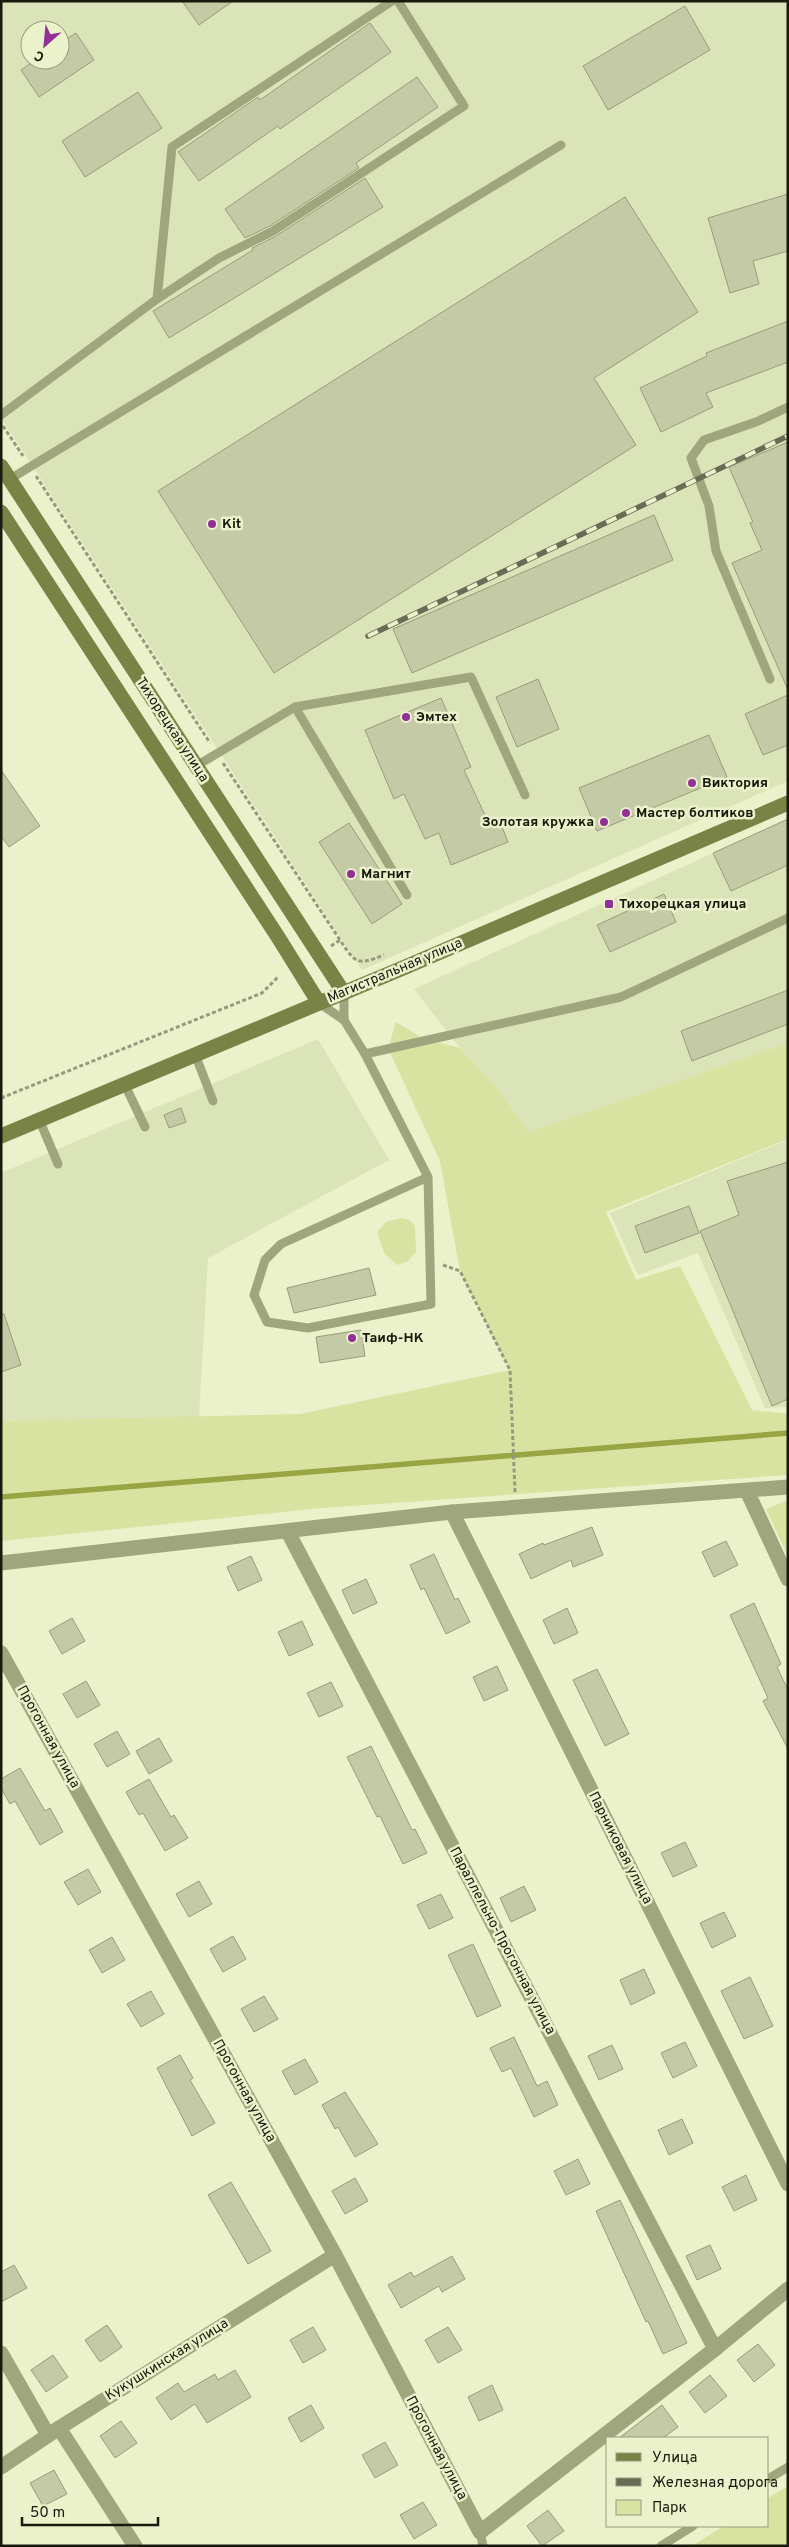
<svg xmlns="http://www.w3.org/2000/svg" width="789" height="2547" font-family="Overpass,sans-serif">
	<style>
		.built { fill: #dbe3b8; fill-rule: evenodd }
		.green { fill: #d8e3a2 }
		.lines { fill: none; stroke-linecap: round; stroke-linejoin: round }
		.stream { stroke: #98a542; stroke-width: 5.5 }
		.building { fill: #c4caa6; stroke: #969d7a }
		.path { stroke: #959a7e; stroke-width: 3; stroke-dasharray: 4 2.5; stroke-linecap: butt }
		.lane { stroke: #9fa67e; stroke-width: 9 }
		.street { stroke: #9fa67e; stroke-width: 15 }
		.secondary { stroke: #7a8346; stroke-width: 15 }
		.rail-casing { stroke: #686c55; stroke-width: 5.5 }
		.rail { stroke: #eaf1cb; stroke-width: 4; stroke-dasharray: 11; stroke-linecap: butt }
		.poi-dot { fill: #923097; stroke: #eaf1cb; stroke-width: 2 }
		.labels { text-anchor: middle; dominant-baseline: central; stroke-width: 5; stroke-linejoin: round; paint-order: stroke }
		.poi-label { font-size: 14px; font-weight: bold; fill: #181a0c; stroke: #eaf1cb; text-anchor: start }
		.street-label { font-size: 14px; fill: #181a0c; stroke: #eaf1cb }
	</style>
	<rect width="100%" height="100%" fill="#eaf1cb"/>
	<g class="built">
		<path d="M1,1H788V781L362,970L1,418ZM30,30H60V60H30Z"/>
		<polygon points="788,819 788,1043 529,1132 495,1085 460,1048 414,989"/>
		<polygon points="318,1039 389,1160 208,1258 199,1417 1,1421 1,1173"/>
		<polygon points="788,1140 788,1407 765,1408 698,1253 638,1275 610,1213"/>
	</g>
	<g class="green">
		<polygon points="396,1022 424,1039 460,1048 495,1085 529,1132 788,1043 788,1139 606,1212 636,1280 680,1266 752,1410 788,1414 788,1475 323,1508 1,1541 1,1421 300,1414 510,1370 460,1271 440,1161 388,1048"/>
		<polygon points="401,1218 408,1219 415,1226 416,1252 407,1262 397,1265 384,1253 377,1232 386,1222"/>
		<polygon points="788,1500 788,1556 766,1509"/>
		<polygon points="788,2486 788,2546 692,2546 724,2526 768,2526 768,2498"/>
	</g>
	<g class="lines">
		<polyline class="stream" points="1,1497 788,1433"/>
	</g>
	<g class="building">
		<polygon points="182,1 233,1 199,25"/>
		<polygon points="685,6 710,50 608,110 583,66"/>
		<polygon points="370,23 391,52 280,129 278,126 199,181 178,152 258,97 260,100"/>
		<polygon points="76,33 94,60 39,97 21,70 35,60 60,60 60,43"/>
		<polygon points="417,77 438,107 356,163 359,168 270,226 245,238 225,209"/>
		<polygon points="138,92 162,128 85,177 62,141"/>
		<polygon points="365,178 383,207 169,338 153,311 253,250 252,248 276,236"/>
		<polygon points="788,194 788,251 753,261 759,284 730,293 708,218"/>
		<polygon points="625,197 698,312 594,378 636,445 274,673 158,491"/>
		<polygon points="788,321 788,362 706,393 713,407 661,432 640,388 707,356 706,353"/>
		<polygon points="788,442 788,690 732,563 762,550 750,523 753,522 729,467"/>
		<polygon points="654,515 673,560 412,673 393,629"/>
		<polygon points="538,679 559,729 517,747 496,697"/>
		<polygon points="788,695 788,745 763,755 745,714"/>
		<polygon points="441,698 471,767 464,770 490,826 500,822 508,842 451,865 439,833 425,839 404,794 394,799 365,730"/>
		<polygon points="709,735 727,777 597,831 579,788"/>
		<polygon points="1,770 40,826 9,847 1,836"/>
		<polygon points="788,819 788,865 731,891 713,853"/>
		<polygon points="349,823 402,904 372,924 319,842"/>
		<polygon points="664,894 676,922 610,952 597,925"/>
		<polygon points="788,990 788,1024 692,1061 681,1031"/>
		<polygon points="181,1108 186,1122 169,1128 164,1115"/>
		<polygon points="788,1162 788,1399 772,1406 700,1231 739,1215 727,1181"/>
		<polygon points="689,1206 699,1233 645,1253 635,1226"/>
		<polygon points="369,1268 376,1295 294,1313 287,1288"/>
		<polygon points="1,1314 4,1314 21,1365 1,1372"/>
		<polygon points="361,1330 365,1356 320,1363 316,1337"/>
		<polygon points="592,1527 603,1555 573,1567 571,1560 531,1579 519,1554 543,1543 544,1545"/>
		<polygon points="726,1541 738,1565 714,1577 702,1552"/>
		<polygon points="434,1554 455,1600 458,1598 470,1622 446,1634 424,1588 421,1590 410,1565"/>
		<polygon points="251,1556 262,1580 238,1591 227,1567"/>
		<polygon points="366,1579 377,1603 353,1614 342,1590"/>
		<polygon points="754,1603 781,1664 777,1667 788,1690 788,1749 763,1701 768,1698 730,1615"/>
		<polygon points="567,1608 578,1633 554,1644 543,1620"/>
		<polygon points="72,1618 85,1641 62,1654 49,1631"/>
		<polygon points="302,1621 313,1645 289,1656 278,1632"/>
		<polygon points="497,1666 508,1690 484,1701 473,1677"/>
		<polygon points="597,1669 629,1734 605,1746 573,1680"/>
		<polygon points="86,1681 100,1705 77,1718 63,1694"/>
		<polygon points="331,1682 343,1706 319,1717 307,1693"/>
		<polygon points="117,1731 130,1754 107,1767 94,1744"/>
		<polygon points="159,1738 172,1761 149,1774 136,1751"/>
		<polygon points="371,1746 412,1830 415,1829 427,1853 403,1864 380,1816 377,1817 347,1757"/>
		<polygon points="20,1768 45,1811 50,1808 63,1832 40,1845 15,1801 10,1804 1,1788 1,1779"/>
		<polygon points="149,1779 171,1817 174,1815 188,1838 165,1851 143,1813 139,1815 126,1792"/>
		<polygon points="685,1842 697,1866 673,1877 661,1853"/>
		<polygon points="88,1869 101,1892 78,1905 64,1882"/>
		<polygon points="199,1881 212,1904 189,1917 176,1894"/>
		<polygon points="524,1886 536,1910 511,1922 500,1898"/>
		<polygon points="441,1894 453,1918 429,1929 417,1905"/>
		<polygon points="724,1912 736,1936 712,1948 700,1923"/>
		<polygon points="233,1936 246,1959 223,1972 210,1949"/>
		<polygon points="112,1937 125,1960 102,1973 89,1950"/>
		<polygon points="473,1944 501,2006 477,2017 448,1955"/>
		<polygon points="644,1969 655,1993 631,2005 620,1980"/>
		<polygon points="750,1977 773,2026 744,2039 721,1991"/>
		<polygon points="151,1991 164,2014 141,2027 127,2004"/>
		<polygon points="264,1996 278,2019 254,2032 241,2009"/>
		<polygon points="514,2037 537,2086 547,2081 558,2105 534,2117 511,2068 502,2072 490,2048"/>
		<polygon points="685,2042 697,2066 673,2078 661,2053"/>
		<polygon points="612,2045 623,2069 599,2080 588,2056"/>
		<polygon points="180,2055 193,2078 190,2080 215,2123 192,2136 157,2068"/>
		<polygon points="305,2059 318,2082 295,2095 282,2071"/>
		<polygon points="345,2092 378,2144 355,2157 338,2127 335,2129 322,2105"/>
		<polygon points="682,2119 693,2143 669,2155 658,2130"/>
		<polygon points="578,2159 590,2184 566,2195 554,2171"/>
		<polygon points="746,2175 757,2200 734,2211 722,2187"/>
		<polygon points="355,2178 368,2201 345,2214 332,2191"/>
		<polygon points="231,2182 271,2251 248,2264 208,2195"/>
		<polygon points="620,2200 687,2343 663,2354 648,2321 646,2322 596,2211"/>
		<polygon points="710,2245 721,2269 697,2280 686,2256"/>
		<polygon points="452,2256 465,2279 442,2292 439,2286 401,2308 388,2285 411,2272 414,2277"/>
		<polygon points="14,2265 27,2288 1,2302 1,2272"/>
		<polygon points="107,2325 122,2347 100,2362 85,2340"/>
		<polygon points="313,2327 326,2350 303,2363 290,2340"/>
		<polygon points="448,2327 462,2350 438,2363 425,2340"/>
		<polygon points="758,2344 775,2365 754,2382 737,2360"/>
		<polygon points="53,2355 68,2377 46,2392 31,2370"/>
		<polygon points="235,2370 251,2397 207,2423 195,2404 171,2420 156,2398 178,2383 184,2392 215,2374 218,2380"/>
		<polygon points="710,2375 727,2396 705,2413 689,2392"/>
		<polygon points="492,2385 503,2410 479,2421 468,2397"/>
		<polygon points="311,2405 324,2428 301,2442 288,2418"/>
		<polygon points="662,2405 678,2427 663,2438 619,2438"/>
		<polygon points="121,2421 137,2443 115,2458 100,2436"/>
		<polygon points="385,2442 398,2465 375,2478 362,2455"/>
		<polygon points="54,2470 67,2494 43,2506 30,2483"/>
		<polygon points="423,2502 437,2525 414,2539 400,2515"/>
		<polygon points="548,2510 564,2531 542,2546 527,2526"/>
	</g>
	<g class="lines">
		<g class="path">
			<polyline points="3,426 23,456"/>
			<polyline points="36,476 210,743"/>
			<polyline points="223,763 340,940"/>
			<path d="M331,946L340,940C355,963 357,966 384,955"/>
			<polyline points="1,1098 262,993 279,976"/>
			<polyline points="443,1265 460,1271 510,1370 515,1492"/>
		</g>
		<g class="lane">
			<polyline points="157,299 172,147 392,1"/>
			<polyline points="1,415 157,299 219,258 273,231 464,106 398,1"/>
			<polyline points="10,479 561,145"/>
			<polyline points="770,679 716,551 709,506 691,458 704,440 756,422 788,407"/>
			<polyline points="295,707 471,677 525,795"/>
			<polyline points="196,766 295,707 407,895"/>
			<polyline points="319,1003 344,1020 365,1054 428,1177 281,1244 265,1260 254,1295 267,1322 308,1328 431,1304 428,1177"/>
			<polyline points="344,1020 344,993"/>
			<polyline points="195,1054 213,1101"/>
			<polyline points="365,1054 621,997 788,918"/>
			<polyline points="124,1083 145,1127"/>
			<polyline points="39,1119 58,1164"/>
			<polyline points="768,2479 788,2467"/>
			<polyline points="480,2532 483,2546"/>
			<polyline points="661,2546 693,2526"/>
		</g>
		<g class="street">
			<polyline points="747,1491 788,1579"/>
			<polyline points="452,1512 788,2184"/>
			<polyline points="288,1532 715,2349"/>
			<polyline points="1,1563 452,1512 788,1487"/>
			<polyline points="1,1653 335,2255 480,2532 715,2349 788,2289"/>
			<polyline points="1,2353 48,2435"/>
			<polyline points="59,2428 135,2546"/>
			<polyline points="1,2467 59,2428 335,2255"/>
		</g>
		<g class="secondary">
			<polyline points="1,466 344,993"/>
			<polyline points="1,512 278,937 319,1003"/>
			<polyline points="1,1136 403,968 788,803"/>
		</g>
		<g class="rail-casing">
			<polyline id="rail" points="368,636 788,436"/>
		</g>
		<use href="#rail" class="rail"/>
	</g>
	<g class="poi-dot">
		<circle cx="212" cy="524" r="5"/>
		<circle cx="406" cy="717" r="5"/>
		<circle cx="692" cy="783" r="5"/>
		<circle cx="626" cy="813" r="5"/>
		<circle cx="604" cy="822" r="5"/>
		<circle cx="351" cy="874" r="5"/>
		<rect x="604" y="899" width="10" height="10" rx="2.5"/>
		<circle cx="352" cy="1338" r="5"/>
	</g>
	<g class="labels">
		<g class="poi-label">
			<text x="222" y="524">Kit</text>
			<text x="416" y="717">Эмтех</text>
			<text x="702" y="783">Виктория</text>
			<text x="636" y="813">Мастер болтиков</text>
			<text x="594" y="822" text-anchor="end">Золотая кружка</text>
			<text x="361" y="874">Магнит</text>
			<text x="619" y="904">Тихорецкая улица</text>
			<text x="362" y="1338">Таиф-НК</text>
		</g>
		<g class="street-label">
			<text transform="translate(172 730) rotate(57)">Тихорецкая улица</text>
			<text transform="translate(395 971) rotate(-23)">Магистральная улица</text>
			<text transform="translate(48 1737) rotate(61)">Прогонная улица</text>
			<text transform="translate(620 1848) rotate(63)">Парниковая улица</text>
			<text transform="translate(502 1941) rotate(62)">Параллельно-Прогонная улица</text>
			<text transform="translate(244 2091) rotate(61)">Прогонная улица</text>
			<text transform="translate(167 2360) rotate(-32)">Кукушкинская улица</text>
			<text transform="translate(436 2448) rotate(62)">Прогонная улица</text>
		</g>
	</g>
	<rect width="789" height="2547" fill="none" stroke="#181a0c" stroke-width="5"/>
	<rect x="606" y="2437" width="162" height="90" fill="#eaf1cb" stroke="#969b7f"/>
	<rect x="616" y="2453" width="25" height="8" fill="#7a8346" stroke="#969b7f"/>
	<text x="652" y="2462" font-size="15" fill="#181a0c">Улица</text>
	<rect x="616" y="2478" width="25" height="8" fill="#686c55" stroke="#969b7f"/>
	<text x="652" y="2487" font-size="15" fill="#181a0c">Железная дорога</text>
	<rect x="616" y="2500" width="25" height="15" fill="#d8e3a2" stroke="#969b7f"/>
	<text x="652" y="2512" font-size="15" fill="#181a0c">Парк</text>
	<g transform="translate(45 45) rotate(207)"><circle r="24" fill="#eaf1cb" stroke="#969b7f"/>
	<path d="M0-4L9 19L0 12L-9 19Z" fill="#923097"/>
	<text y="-8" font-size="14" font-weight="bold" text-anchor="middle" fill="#181a0c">С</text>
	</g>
	<path d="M22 2517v8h136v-8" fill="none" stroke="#181a0c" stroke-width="2.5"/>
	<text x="30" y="2517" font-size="15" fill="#181a0c" stroke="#eaf1cb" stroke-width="4" paint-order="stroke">50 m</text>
</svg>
